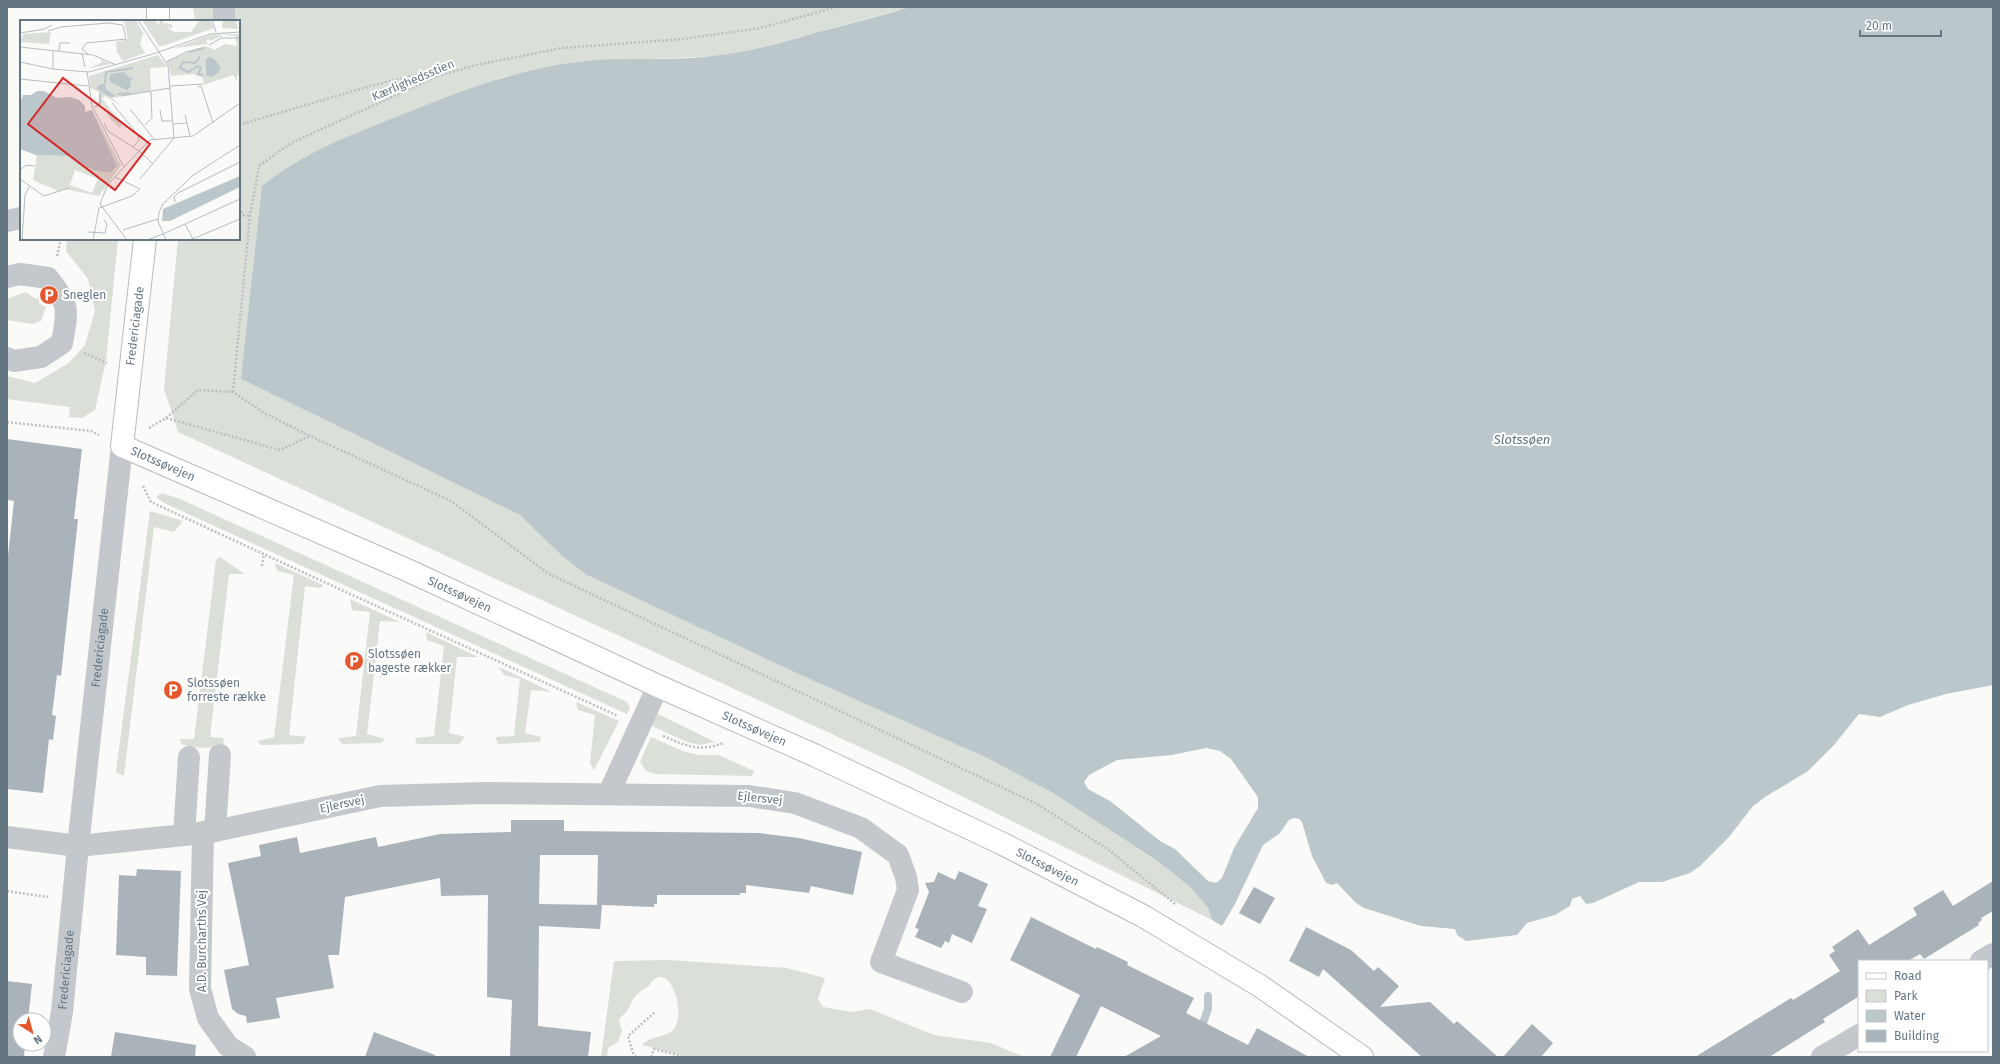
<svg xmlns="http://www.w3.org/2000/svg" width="2000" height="1064" font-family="'Fira Sans',sans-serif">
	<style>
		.green { fill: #dadfd7 }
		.water { fill: #bbc7cb; fill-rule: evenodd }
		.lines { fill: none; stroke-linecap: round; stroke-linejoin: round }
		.stream { stroke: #bbc7cb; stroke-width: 8 }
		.building { fill: #aab3b9; fill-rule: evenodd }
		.major-casing { stroke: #b5babe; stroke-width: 24 }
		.path { stroke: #bbbfc2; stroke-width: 2.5; stroke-dasharray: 2 2; stroke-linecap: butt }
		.minor { stroke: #c3c8cc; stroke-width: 22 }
		.major { stroke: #fff; stroke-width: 22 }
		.labels { text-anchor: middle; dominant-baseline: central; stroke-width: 4; stroke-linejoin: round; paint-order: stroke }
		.street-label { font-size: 12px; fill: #657683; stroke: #fff }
		.poi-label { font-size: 12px; fill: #657683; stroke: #fff; text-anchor: start }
		.water-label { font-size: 13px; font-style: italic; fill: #60757c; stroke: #fff }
		.inset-river { fill: none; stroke: #bbc7cb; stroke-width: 2 }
		.inset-road { fill: none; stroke: #b5bdc2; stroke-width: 1 }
		.view { fill: #d62828; fill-opacity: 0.15; stroke: #d62828; stroke-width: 2 }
		.inset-edge { fill: none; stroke: #657683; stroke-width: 2 }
	</style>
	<rect width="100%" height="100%" fill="#fafaf8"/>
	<g class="green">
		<polygon points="193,7 910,7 753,50 719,56 578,62 536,69 500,78 356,133 305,157 276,175 241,379 520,515 563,557 587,575 805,677 987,758 1053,793 1156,860 1189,886 1208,908 1212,920 903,767 178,432 164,389 178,239 239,239 239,21 195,21"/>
		<polygon points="67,239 118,239 106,361 95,410 82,418 69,417 70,407 7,399 7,376 35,383 69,363 85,345 95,311 88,279 66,251"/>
		<polygon points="26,292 36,299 39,298 39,303 46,307 41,321 32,324 7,320 7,299"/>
		<polygon points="162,493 180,499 627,702 630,707 627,714 164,503 156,497"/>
		<polygon points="150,511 183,521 174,532 154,527 124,776 116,772"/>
		<path d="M220,557L245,574H229L210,737L223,738L224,743C215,750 192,748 181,744L180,739H194L216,560Z"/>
		<polygon points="275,563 323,585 320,588 305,586 289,735 306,737 303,744 261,745 258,741 274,737 294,575 277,571"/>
		<polygon points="350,599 400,622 380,621 367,734 385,739 381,743 342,744 338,738 356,736 370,612 352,610"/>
		<polygon points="426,632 478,657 457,657 449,733 465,737 459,744 417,744 415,738 434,736 444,646 427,640"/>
		<polygon points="499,667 552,692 531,690 525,733 541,737 540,742 498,744 495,737 514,736 520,679 504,675"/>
		<polygon points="576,702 619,721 594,770 590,763 595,715 578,710"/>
		<polygon points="656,713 715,742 700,745 687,742 652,726"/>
		<polygon points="651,737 685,752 699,755 719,755 754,771 752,776 656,774 646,771 640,762"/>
		<path d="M669,960L787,968L825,978L818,999L823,1007L852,1012L870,1009L934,1035L991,1043L1024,1057H688L642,1045C651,1035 664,1039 674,1029C684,1017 676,976 659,977C652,978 651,985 646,988C631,997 635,998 627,1011C625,1014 621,1016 619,1020L622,1031L618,1042L608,1048L607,1057H601L614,961Z"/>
	</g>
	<path class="water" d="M910,7H1993V685L1946,694L1908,705L1880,717L1859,714L1834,745L1808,771L1765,797L1753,806L1729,837L1700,866L1690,873L1662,882H1639L1593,903L1586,904L1580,896L1572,899L1570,906L1555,915L1527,923L1517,935L1466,941L1457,935L1455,929L1421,926L1364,908L1356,903L1337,883L1332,885L1326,883L1312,856L1302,822L1299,819L1294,818L1289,820L1280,833L1263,845L1235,904L1222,926L1212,920L1208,908L1189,886L1156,860L1053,793L987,758L805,677L587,575L563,557L520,515L241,379L262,186C302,153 353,134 401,115C458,92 516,69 577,62C625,56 674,62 721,55C752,51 781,43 811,34C844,25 877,17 910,7ZM1206,748L1220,751L1231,759L1258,797V808L1234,848L1222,878L1216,883L1208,881L1175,849L1160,841L1110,801L1088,789L1084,782L1089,775L1117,760L1172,755Z"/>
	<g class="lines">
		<polyline class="stream" points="1200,1032 1208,1009 1208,996"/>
	</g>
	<g class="building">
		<polygon points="7,439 82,449 74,519 78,519 68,612 61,676 57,675 52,715 56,716 53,740 49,739 43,793 7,789 7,565 14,501 7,500"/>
		<path d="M511,820H564V831L758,833L799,838L862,852L853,895L811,886L809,893L746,885V893H740V895H657V904H654V907L602,905L600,929L539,926L538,1026L591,1032L588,1057H510L512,1000L487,997L488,895L441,896L440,878L345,897L339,955H328L334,988L276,998L280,1018L247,1023L246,1016L238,1014L232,1009L224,970L249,965L228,863L261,856L259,845L297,837L300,853L376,837L378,847L440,834L511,832ZM540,855H598L597,905H601L539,904Z"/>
		<polygon points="137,869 181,871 177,976 146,975 146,957 116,955 119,875 136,876"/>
		<polygon points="959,871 988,884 978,906 987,909 972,943 952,934 949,943 945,941 941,948 915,937 919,929 915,928 929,892 925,883 934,882 938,872 955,880"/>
		<polygon points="1993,881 1993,911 1981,918 1982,920 1978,923 1979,925 1924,959 1920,954 1908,961 1859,961 1859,999 1858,997 1823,1019 1825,1022 1769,1057 1695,1057 1791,998 1793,1000 1840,971 1829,955 1835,951 1832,947 1858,929 1869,945 1917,915 1913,908 1943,890 1953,906"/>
		<polygon points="1254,887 1275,898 1260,924 1239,913"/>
		<polygon points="1031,917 1096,949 1097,947 1128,962 1127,965 1194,998 1186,1013 1248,1045 1257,1028 1309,1057 1124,1057 1161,1036 1101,1006 1076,1057 1050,1057 1080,995 1010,960"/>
		<polygon points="1306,927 1351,950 1374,971 1378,967 1399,986 1380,1007 1430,1002 1454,1024 1457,1021 1498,1057 1422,1057 1323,969 1319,977 1289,961"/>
		<polygon points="7,981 32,984 28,1020 20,1020 20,1044 25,1044 24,1057 7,1057"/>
		<polygon points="1532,1024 1553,1043 1541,1057 1503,1057"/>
		<polygon points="115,1032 196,1045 195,1057 111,1057"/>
		<polygon points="374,1032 435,1055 434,1057 365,1057"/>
	</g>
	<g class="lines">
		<g class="major-casing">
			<g id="major">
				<polyline points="158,21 158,7"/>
				<path id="s2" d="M145,239L122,446L407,570L658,686L814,755L1003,844L1143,916L1260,986L1362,1057"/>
			</g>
		</g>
		<g class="path">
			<polyline points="239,125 370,86 421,74 438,76"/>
			<polyline points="239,208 243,215 250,216"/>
			<polyline points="57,256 61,239"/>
			<polyline points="84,353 107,363"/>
			<polyline points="233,392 250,216 259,166 291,143 438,76 476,65 562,48 683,39 761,28 836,7"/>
			<polyline points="166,418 198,390 233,392 264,413 310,436 451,501 549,574 1037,804 1109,850 1175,904"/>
			<polyline points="7,422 91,431 99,435"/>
			<polyline points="149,428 166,418 280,450 310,436"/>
			<polyline points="143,486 151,502 337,588 618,716"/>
			<polyline points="262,566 264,554"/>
			<path d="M663,736C685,745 699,753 723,743"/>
			<polyline points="7,891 48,897"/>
			<polyline points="636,1057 633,1053 628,1036 655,1012"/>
			<polyline points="651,1057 654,1049 685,1057"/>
		</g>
		<g class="minor">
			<polyline points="224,21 224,7"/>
			<polyline points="7,221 21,218"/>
			<path d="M7,277L20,274L48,278C70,306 68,309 62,343L41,357L14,361L7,358"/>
			<polyline points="609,793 658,686"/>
			<polyline points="215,831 220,755"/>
			<polyline points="203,832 200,989 208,1018 228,1046 245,1057"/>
			<polyline points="184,835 189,757"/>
			<polyline points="7,837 78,846 184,835 215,831 380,796 485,793 749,796 795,803 861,828 898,855 906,877 908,890 881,962 962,992"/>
			<polyline points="1981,961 1993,954"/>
			<path id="s1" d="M54,1057L62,1012L78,846L122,446"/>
			<polyline points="1822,1057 1859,1035"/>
		</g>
		<use href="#major" class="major"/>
	</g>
	<defs>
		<g id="parking-disc" transform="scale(1)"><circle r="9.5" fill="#e4572e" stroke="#fff"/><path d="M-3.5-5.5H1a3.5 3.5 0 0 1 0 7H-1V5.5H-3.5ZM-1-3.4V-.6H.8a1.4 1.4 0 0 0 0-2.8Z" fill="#fff"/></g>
	</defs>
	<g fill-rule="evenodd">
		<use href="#parking-disc" x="49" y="295"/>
		<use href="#parking-disc" x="354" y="661"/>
		<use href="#parking-disc" x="173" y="690"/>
	</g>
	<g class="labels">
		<g class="street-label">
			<text transform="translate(413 80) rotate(-23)">Kærlighedsstien</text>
			<text transform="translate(135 326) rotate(-83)">Fredericiagade</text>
			<text stroke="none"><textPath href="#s2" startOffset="253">Slotssøvejen</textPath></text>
			<text stroke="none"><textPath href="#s2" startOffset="577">Slotssøvejen</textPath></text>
			<text stroke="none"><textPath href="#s1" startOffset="412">Fredericiagade</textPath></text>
			<text stroke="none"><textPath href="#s2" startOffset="901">Slotssøvejen</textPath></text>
			<text transform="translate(760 798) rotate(6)">Ejlersvej</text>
			<text transform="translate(342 804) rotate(-12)">Ejlersvej</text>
			<text stroke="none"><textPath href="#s2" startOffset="1225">Slotssøvejen</textPath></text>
			<text transform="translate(202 941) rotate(-90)">A.D. Burcharths Vej</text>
			<text stroke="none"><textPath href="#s1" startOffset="88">Fredericiagade</textPath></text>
		</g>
		<g class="poi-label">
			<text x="63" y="295">Sneglen</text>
			<text x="368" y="654">Slotssøen<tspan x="368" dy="14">bageste rækker</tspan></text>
			<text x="187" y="683">Slotssøen<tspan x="187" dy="14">forreste række</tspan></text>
		</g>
		<g class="water-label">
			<text x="1522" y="439">Slotssøen</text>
		</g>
	</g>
	<g transform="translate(20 20)">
		<rect width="220" height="220" fill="#fafaf8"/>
		<path d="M104,0H116L118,4L123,13L120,24L125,33L103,41L97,32L96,22L108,19ZM122,0H134L139,5L140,0H143V3L152,4V8L146,7L154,12H171L180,0H190L194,8L143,26H139ZM203,0H216L218,9L202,8ZM31,12L29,24L1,22L3,14ZM220,14V55L217,56V61L213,55L184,65L183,58L174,54L151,56L147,41L173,30L186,26L194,30L205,24L217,26L215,16L204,15L190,21L188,19L186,21L188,24L155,28L190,15ZM138,35L147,47L130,48L131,71L92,78L103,87L85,76L82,78L101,104L98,106L105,101L100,108L91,100L82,84L78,85L80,72L70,68L69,56ZM81,40L91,44L67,49L81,43ZM72,90L101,145L79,176L44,169L38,171L13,160L17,135L47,136L87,153L97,146ZM55,150L78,159L72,173L50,165Z" fill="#dadfd7" fill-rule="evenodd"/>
		<path d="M189,37L194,39L201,48L198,53L191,57L186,55V39ZM104,52L110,58H114L110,60L111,66L107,70L92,63L89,59L91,54ZM85,63L86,69L96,76L90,77L77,69V66ZM17,71H24L37,78L50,77L59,80L65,86V92L72,90L97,146L90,153L74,150L47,136L16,135L0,129V83L3,75H11ZM220,156V167L150,201H142L143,189Z" fill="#bbc7cb"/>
		<path class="inset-river" d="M168,32L184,28M180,37L175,43L163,42L160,48L168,52L178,46L181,48L178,54L183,55M85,63L86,52L113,48M97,74L110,73M75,87L80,84V72"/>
		<path class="inset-road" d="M118,0L148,46L154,118M192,0L196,12M28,11L41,7L88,3L103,5L106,19L66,23L62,29L68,34M0,13L25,9L32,5M189,25L201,18H220M0,27L73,35L96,45M33,31V49M39,31L40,23H50M62,34L65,47M0,42L33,49L69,52L133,34L190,14L220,12M146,42L168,31M67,52L72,86L104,147L87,166L80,184L107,220M0,59L68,66M150,66L183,64M178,67L181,66L193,103M101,76L150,68M92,83L118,115L119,120L113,127M110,89L134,119M140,90L142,101H153M165,95L170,116M84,103L88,111L119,131L133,144M153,104L167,103M125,105L132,98L131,72M104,147L130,120L173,116L220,83M0,150L6,145L15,146M0,159L24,176L49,168M120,159L154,118M155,182L154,177L158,173L220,142M165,204L173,219M103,210L138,199M68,212L85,213L87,204L84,200M143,214L220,179M2,220L5,175L9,167M73,220L79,188L112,176L120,169L95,157M127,220L143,214M146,220L138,201L139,192L143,184L172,156L220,125M170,220L220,199"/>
		<path class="view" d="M43,58L130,124L95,170L8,104Z"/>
		<rect width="220" height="220" class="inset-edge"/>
	</g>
	<rect width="2000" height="1064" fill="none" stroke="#657683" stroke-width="16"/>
	<rect x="1858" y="960" width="130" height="92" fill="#ffffff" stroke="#c1c8cd"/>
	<rect x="1866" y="973" width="20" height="6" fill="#ffffff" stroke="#c1c8cd"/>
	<text x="1894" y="980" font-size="12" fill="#657683">Road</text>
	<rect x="1866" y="990" width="20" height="12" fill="#dadfd7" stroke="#c1c8cd"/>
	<text x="1894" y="1000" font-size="12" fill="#657683">Park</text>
	<rect x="1866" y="1010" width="20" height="12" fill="#bbc7cb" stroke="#c1c8cd"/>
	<text x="1894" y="1020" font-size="12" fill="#657683">Water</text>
	<rect x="1866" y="1030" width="20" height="12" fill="#aab3b9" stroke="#c1c8cd"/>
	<text x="1894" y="1040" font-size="12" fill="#657683">Building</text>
	<g transform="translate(32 1032) rotate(143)"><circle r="19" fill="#ffffff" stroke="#c1c8cd"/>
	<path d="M0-3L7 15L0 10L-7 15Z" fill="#e4572e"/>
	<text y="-6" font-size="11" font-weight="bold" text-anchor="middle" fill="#657683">N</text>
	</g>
	<path d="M1860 30v6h81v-6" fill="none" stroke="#657683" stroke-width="2"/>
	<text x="1866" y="30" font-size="12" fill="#657683" stroke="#ffffff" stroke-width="3" paint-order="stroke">20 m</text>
</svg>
